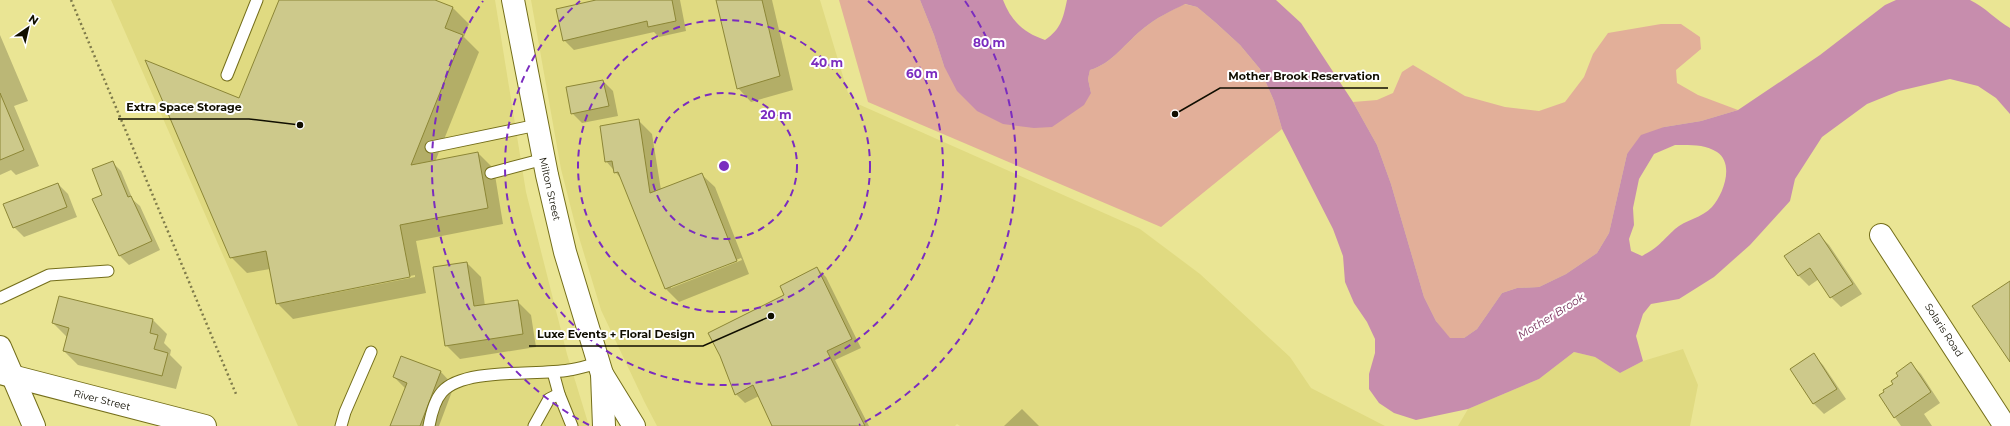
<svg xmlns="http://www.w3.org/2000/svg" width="2010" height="426" font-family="Montserrat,sans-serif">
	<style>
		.built { fill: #e0da81 }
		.green { fill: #e2af99 }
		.water { fill: #c78dad; fill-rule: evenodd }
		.shadow { fill: #0003; fill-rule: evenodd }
		.building { fill: #cdc98b; stroke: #8c8636 }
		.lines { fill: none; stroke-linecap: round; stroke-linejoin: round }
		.lane-casing { stroke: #746e1a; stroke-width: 13 }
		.street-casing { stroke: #746e1a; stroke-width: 24 }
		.secondary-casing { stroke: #746e1a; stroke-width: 24 }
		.primary-casing { stroke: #746e1a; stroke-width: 24 }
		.path { stroke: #7f7b4b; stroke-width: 2.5; stroke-dasharray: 2 3; stroke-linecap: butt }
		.lane { stroke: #fff; stroke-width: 11 }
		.street { stroke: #fff; stroke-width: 22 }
		.secondary { stroke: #fff; stroke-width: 22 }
		.primary { stroke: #fff; stroke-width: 22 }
		.ring { fill: none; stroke: #7b2cbf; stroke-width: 2; stroke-dasharray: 7 5 }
		.labels { text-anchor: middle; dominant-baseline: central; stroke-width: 4; stroke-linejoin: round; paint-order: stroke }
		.street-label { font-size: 10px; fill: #100e00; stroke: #fff }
		.water-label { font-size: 11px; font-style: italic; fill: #79335e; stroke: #fff }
		.centre { fill: #7b2cbf; stroke: #fff; stroke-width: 2 }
		.ring-label { font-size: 12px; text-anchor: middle; font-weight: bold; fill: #7b2cbf; stroke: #fff; stroke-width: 4; stroke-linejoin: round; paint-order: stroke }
		.leader { fill: none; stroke: #100e00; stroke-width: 1.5 }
		.callout-dot { fill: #100e00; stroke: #fff; stroke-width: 1.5 }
		.callout-label { font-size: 11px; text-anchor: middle; font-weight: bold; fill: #100e00; stroke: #fff; stroke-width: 4; stroke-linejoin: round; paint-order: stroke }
	</style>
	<rect width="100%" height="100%" fill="#eae594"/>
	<g class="built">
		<polygon points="111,0 495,0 526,192 567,354 589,426 298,426"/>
		<polygon points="531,0 820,0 848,93 858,104 1140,229 1200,274 1252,322 1290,357 1311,388 1385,426 960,426 957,424 955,426 657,426 644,401 601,310 575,224 561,169"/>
		<polygon points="1683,349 1698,385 1690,426 1458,426 1468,409 1539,379 1574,352 1595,357 1620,373 1643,361"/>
	</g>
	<g class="green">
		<path d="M839,0H920L934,35L944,66L1091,93L1088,79L1090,70C1112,64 1126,42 1144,28C1156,18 1171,11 1184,4L1197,7L1216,23L1240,45L1260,69L1274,101L1282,129L1161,227L868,102Z"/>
		<polygon points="1661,24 1681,24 1700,37 1701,49 1676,70 1677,83 1698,95 1738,110 1701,121 1664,127 1627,154 1609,233 1597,253 1566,274 1539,287 1517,288 1502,293 1477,329 1464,338 1449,338 1436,321 1424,297 1391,184 1377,145 1353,102 1377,100 1393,93 1402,72 1413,65 1465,96 1505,107 1539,111 1565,102 1584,77 1593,54 1608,33"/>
	</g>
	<path class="water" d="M920,0H1003C1011,21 1024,33 1045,40C1061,29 1063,19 1067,0H1276L1301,23L1353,102L1377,145L1391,184L1424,297L1436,321L1450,338H1464L1477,329L1502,293L1517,288L1539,287L1566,274L1597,253L1609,233L1627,154L1641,135L1664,127L1701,121L1738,110L1820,55L1885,5L1896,0H1970C1985,7 1996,20 2010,28V114L1996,98L1978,86L1950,79L1899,91L1867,104L1822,137L1795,179L1790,201L1750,245L1714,277L1679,299L1651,304L1643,314L1636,336L1643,361L1620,373L1595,357L1574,352L1539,379L1468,409L1416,420L1394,413L1379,403L1369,389V374L1375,353V339L1367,322L1354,303L1345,282L1343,256L1333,229L1282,129L1274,101L1260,69L1240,45L1216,23L1197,7L1185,4C1171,11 1156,18 1144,28C1126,42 1112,64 1090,70L1088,79L1091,93L1084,105L1052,127L1034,128L1003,124L977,111L957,91L944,66L934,35ZM1675,145C1689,145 1705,144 1717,152C1735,164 1723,195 1712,207C1702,218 1685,220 1675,229C1662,241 1659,247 1642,256L1631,251L1629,239L1634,225L1633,208L1639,179L1654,154Z"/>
	<g class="shadow">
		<path d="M280,0H433L453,8L469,24L464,37L479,52L435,162L478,153L494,169L503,224L416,241L426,293L293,319L277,303L270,269L247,273L231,257L240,99ZM415,275V277L288,302V300Z"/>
		<polygon points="601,0 680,0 686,31 659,37 654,32 574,50 564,40"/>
		<polygon points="717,0 772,0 793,90 751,102 738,88"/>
		<polygon points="0,35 28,101 14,106 39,166 16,175 11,170 0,175"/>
		<polygon points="603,81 613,91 618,116 582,123 572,113"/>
		<path d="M638,120L652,134L661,190L701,174L715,187L749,274L679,302L666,289L623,181L606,161ZM741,258L742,260L671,288V286Z"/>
		<polygon points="112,162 121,171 133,200 140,206 160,250 129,265 120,256 93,199 104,195"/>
		<polygon points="58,184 68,194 77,217 24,237 14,227"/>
		<polygon points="1819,235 1829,245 1862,294 1841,307 1831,297 1819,279 1809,286 1799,276 1786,257"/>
		<polygon points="467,263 481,277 485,306 517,301 531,315 536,347 460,359 446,345"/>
		<polygon points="817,268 826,277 861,348 835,360 869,426 773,426 759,396 745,403 736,394 721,356 785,295"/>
		<polygon points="60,297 153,320 167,334 164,343 171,350 170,355 182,367 176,389 78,365 64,351 67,337 53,323"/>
		<polygon points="1813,355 1823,365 1846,399 1824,414 1814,404 1791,369"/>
		<polygon points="1911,364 1921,374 1940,403 1924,414 1932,426 1901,426 1880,396 1894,384"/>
		<polygon points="441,372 454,386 439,426 391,426 406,389 394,377"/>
		<polygon points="1022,409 1039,426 1004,426"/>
	</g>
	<g class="building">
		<polygon points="279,0 435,0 453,7 445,28 463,35 411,165 478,152 488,208 400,225 410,277 276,304 266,251 230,258 145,60 239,98"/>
		<polygon points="596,0 672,0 676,21 648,27 647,21 563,41 556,9"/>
		<polygon points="716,0 762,0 780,76 737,89"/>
		<polygon points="603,80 609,106 571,114 566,87"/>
		<polygon points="0,93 24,150 0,160"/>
		<polygon points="639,119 650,193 702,173 737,261 665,289 618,172 614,173 612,161 605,162 600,126"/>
		<polygon points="113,161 128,197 131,196 152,241 119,256 92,199 102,195 92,169"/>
		<polygon points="58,183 67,207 13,228 3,204"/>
		<polygon points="1819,233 1853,284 1830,298 1810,268 1798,276 1784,256"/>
		<polygon points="467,262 474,306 518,300 523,334 445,346 433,267"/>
		<polygon points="817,267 852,339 827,351 865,426 772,426 753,385 735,395 720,356 708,333 784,295 780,286"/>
		<polygon points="2010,281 2010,362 1972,306"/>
		<polygon points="59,296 153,319 150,333 158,335 154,349 168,353 162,376 63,351 69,328 52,323"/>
		<polygon points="1814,353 1837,389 1813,404 1790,369"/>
		<polygon points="401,356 441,371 420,426 390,426 407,383 393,377"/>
		<polygon points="1911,362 1931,392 1894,418 1879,395 1884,392 1883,390 1893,384 1891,381 1898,376 1896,373"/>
	</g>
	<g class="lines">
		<g class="lane-casing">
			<g id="lane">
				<polyline points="227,75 257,0"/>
				<polyline points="431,147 537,125"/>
				<polyline points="491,173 544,159"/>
				<polyline points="0,298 49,275 108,271"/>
				<polyline points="553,372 559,394 572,426"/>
				<polyline points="341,426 345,412 371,352"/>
				<path d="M429,426C431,415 434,401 442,392C464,367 537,376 569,370C579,369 589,365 599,363"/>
				<polyline points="534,426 549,399 559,394"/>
			</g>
		</g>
		<g class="street-casing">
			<g id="street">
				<polyline points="1881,235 2005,426"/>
				<polyline points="13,377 34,426"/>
			</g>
		</g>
		<g class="secondary-casing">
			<g id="secondary">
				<polyline points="0,347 13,377"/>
				<polyline points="0,373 205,426"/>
			</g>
		</g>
		<g class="primary-casing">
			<g id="primary">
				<polyline points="513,0 547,175 565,252 602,374 604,426"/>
				<polyline points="602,374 634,426"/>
			</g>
		</g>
		<polyline class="path" points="71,0 236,394"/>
		<use href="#lane" class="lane"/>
		<use href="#street" class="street"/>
		<use href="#secondary" class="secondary"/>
		<use href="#primary" class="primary"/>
	</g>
	<g class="ring">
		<circle cx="724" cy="166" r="73"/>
		<circle cx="724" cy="166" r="146"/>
		<path d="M868 1A219 219 0 1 1 580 1"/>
		<path d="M589 425A292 292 0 0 1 483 1M965 1A292 292 0 0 1 859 425"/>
	</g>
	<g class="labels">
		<g class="street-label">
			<text transform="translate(550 189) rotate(77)">Milton Street</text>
			<text transform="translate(1944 330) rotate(57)">Solaris Road</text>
			<text transform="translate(102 400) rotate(14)">River Street</text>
		</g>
		<g class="water-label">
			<text transform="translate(1551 316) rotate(-32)">Mother Brook</text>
		</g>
	</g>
	<circle cx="724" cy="166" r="6" class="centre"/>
	<g class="ring-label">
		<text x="989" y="47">80 m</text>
		<text x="827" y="67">40 m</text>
		<text x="922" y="78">60 m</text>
		<text x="776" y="119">20 m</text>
	</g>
	<path class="leader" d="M1175 114L1220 88H1388M300 125L249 119H118M771 316L703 346H529"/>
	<g class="callout-dot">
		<circle cx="1175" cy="114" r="4"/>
		<circle cx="300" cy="125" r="4"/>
		<circle cx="771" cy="316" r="4"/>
	</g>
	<g class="callout-label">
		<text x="1304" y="80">Mother Brook Reservation</text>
		<text x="184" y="111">Extra Space Storage</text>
		<text x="616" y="338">Luxe Events + Floral Design</text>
	</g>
	<g transform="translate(28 28) rotate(34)" stroke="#ffffff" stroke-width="3" paint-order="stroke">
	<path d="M0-3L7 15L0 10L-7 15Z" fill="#100e00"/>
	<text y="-6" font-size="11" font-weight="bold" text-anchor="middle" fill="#100e00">N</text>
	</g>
</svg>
